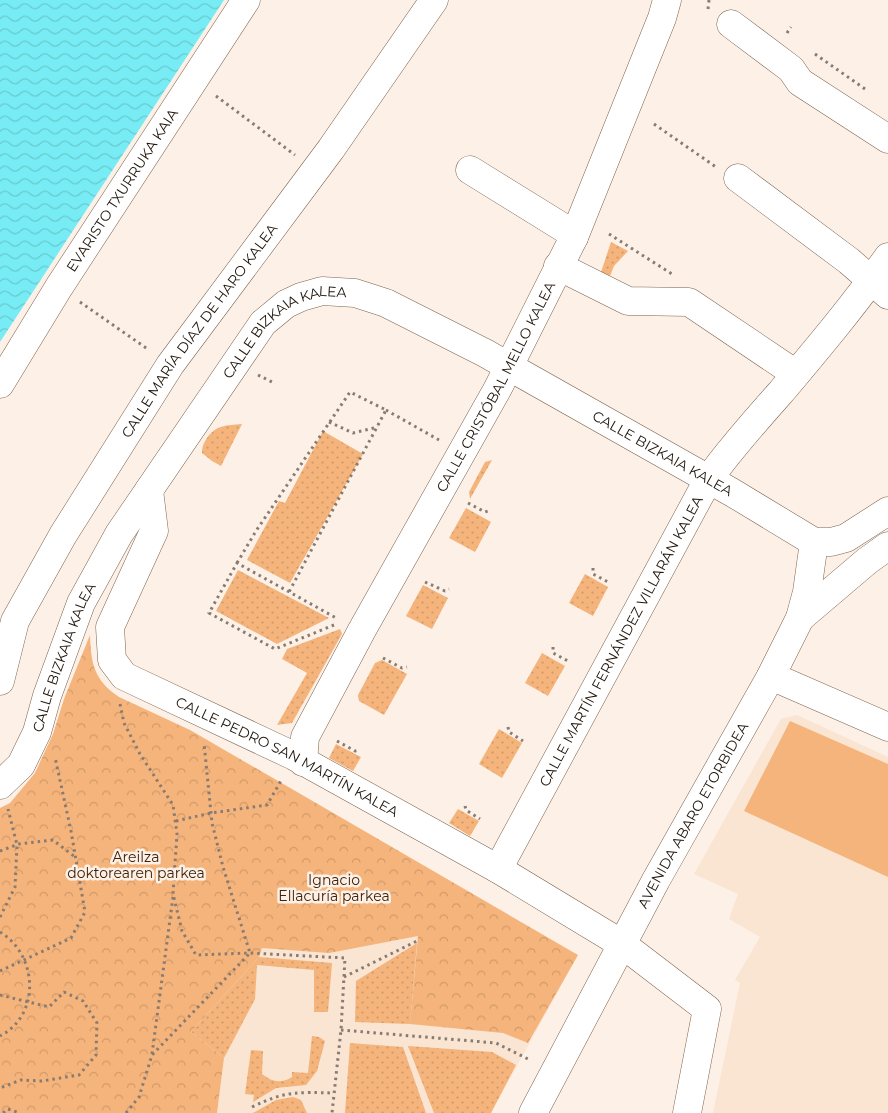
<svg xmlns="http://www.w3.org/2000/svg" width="888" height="1113" font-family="Montserrat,sans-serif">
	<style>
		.built { fill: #fae4d2 }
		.grass { fill: url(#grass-dots) }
		.park { fill: url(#park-crowns) }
		.pitch { fill: #f5b47b }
		.water { fill: url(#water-waves) }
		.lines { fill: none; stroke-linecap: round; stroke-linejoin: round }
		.minor-casing { stroke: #7e644e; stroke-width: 29 }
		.path { stroke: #877b72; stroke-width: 3; stroke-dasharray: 2.5 4; stroke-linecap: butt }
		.minor { stroke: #fff; stroke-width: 28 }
		.labels { text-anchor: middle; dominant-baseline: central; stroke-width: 5; stroke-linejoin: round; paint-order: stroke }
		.street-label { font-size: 14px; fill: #1f150c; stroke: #fdf0e6 }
		.park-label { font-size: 14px; fill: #3d2309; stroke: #fdf0e6 }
	</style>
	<defs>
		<pattern id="grass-dots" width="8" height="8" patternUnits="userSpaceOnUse" patternTransform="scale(1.25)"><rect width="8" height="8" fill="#f5b47b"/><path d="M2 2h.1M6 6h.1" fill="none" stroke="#d29a69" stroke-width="1.8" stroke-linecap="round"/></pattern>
		<pattern id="park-crowns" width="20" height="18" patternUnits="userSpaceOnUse" patternTransform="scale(1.25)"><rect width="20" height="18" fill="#f5b47b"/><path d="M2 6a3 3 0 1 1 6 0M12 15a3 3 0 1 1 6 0" fill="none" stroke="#d29a69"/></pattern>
		<pattern id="water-waves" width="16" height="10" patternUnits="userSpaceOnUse" patternTransform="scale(1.25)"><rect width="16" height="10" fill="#78ecf4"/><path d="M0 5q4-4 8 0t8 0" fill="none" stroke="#67cad0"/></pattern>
	</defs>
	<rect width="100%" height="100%" fill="#fdf0e6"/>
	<g class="built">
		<polygon points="797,715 888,757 888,1113 713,1113 740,983 735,980 760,937 729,919 738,894 694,874 781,719"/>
		<polygon points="276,845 578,955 491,1113 217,1113 224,1059 191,1032 259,957"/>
	</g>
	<g class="grass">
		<polygon points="611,242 628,251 614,266 610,276 601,272"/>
		<path d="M242,424L221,466L212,461L202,453C202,446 204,443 207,438C217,424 226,426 242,424Z"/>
		<polygon points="323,431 363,454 290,583 247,560 279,501 285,503"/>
		<polygon points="492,460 470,499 469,492 485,462"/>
		<polygon points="466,508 491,522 475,552 449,538"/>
		<polygon points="238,570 329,618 277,644 216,611"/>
		<polygon points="585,574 608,587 593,616 569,603"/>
		<polygon points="423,585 448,598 432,629 406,616"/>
		<polygon points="340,629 342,634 292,723 277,725 307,673 282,659 287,649"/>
		<polygon points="542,653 565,666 548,696 525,683"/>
		<polygon points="382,660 407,674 384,715 359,701 358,695 375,663"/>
		<polygon points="499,729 522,743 502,778 479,764"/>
		<polygon points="336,744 361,757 353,771 329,758"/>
		<polygon points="458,809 479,821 470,836 449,823"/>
		<polygon points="417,943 410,1024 355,1022 356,981"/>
		<polygon points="259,957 332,963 328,1012 314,1012 314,970 257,965 255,999 224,1058 191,1032"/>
		<path d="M312,1036L319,1037L325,1041L317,1071L306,1085L276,1088L253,1102L254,1095L245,1094L251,1050L263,1051L262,1074C272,1082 281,1084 292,1077V1072L308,1073Z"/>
		<polygon points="350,1043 403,1047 426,1113 345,1113"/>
		<polygon points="408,1046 492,1052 516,1065 491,1113 434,1113"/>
		<polygon points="293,1097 301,1100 307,1113 253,1113 276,1100"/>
	</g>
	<path class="park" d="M90,635C91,664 94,680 119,697L190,730L578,955L528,1043L503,1033L410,1024L418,936L329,953L262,948L259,957L191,1032L224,1058L217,1113H0V808L10,803L35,773L53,734L64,699Z"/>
	<polygon class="pitch" points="790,721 888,764 888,877 744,811"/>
	<polygon class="water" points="0,0 224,0 0,342"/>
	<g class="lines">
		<g class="minor-casing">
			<g id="minor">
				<polyline points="731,24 791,69 800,82 888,139"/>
				<polyline points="470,170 567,230 574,237"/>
				<polyline points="738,178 849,261 888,295"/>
				<polyline points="558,266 628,301 689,302 796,374"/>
				<path id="s1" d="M0,384L59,287L246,0"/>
				<path id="s2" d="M149,490L154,531L110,627L112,660L124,676L294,756L498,869L622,944L707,1009L687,1113"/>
				<polyline points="800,618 807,592 814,542"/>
				<polyline points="771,676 888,727"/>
				<path id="s3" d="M0,681L15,621L63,535L170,365L331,149L434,0"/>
				<path id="s4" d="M303,762L305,737L362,630L498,388L574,237L662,18L667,0"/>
				<path id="s5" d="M0,785L21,765L37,732L47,696L81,603L119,534L263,323L286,304L301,297L322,291L355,293L386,303L485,353L733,493L814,542H831L846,538L888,511"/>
				<path id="s6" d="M498,869L708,480C730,449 756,420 781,392C818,348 855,304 888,257"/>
				<path id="s7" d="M533,1113L656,880L771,676L800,618L867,561L888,546"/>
			</g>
		</g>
		<g class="path">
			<polyline points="708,9 709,0"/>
			<polyline points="787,33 791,27"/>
			<polyline points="815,54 865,89"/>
			<polyline points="216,96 295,155"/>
			<polyline points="654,124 716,167"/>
			<polyline points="609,234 672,274"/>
			<polyline points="80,302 149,350"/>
			<polyline points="258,375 274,383"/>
			<polyline points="386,410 439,440"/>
			<polyline points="329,422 353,433 378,427"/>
			<polyline points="468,503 485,512 491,510"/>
			<polyline points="237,563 256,531 350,392 386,410 289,592"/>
			<polyline points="593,568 593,574 610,583"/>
			<polyline points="425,582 445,591 449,589"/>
			<polyline points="334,625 275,649 209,613 237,563 338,619"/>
			<polyline points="553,647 553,653 568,661"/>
			<polyline points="383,658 402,668 407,667"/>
			<polyline points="120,704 124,723 140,754 173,805 177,834 173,894 182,931 196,955 250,953 345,958 341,1030 332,1113"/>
			<polyline points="508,727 509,732 523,741"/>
			<polyline points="337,741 355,751 360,750"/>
			<polyline points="465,806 466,810 480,819"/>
			<polyline points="176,821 211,813 267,805 282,779"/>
			<polyline points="0,851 19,844 53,840 75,857"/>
			<polyline points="0,917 15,887 17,845 8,809"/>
			<path d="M0,932C38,955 41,1015 0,1036"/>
			<polyline points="0,971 71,938 85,912 71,831 55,757"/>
			<polyline points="344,977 417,941"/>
			<polyline points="0,995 49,1007 64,992 83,1001 97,1023 96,1055 79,1075 42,1081 21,1080 0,1088"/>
			<polyline points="341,1030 496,1043 530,1060"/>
			<polyline points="152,1054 173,897"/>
			<path d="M252,1107C284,1091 299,1092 334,1093"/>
			<polyline points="3,1113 8,1109 20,1113"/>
			<polyline points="126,1113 139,1097 152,1055 250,953 223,867 212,823 204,743"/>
		</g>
		<use href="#minor" class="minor"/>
	</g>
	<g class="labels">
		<g class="street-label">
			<text stroke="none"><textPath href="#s1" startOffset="229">EVARISTO TXURRUKA KAIA</textPath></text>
			<text stroke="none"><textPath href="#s3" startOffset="406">CALLE MARÍA DÍAZ DE HARO KALEA</textPath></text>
			<text stroke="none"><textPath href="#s5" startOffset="550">CALLE BIZKAIA KALEA</textPath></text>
			<text stroke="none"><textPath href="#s4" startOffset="424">CALLE CRISTÓBAL MELLO KALEA</textPath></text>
			<text stroke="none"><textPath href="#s5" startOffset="985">CALLE BIZKAIA KALEA</textPath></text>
			<text stroke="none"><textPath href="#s6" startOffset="259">CALLE MARTÍN FERNÁNDEZ VILLARÁN KALEA</textPath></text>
			<text stroke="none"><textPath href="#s5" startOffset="145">CALLE BIZKAIA KALEA</textPath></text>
			<text stroke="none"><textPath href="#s2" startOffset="382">CALLE PEDRO SAN MARTÍN KALEA</textPath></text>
			<text stroke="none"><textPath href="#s7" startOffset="338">AVENIDA ABARO ETORBIDEA</textPath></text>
		</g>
		<g class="park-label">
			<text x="136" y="857">Areilza<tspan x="136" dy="16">doktorearen parkea</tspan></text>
			<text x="334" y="880">Ignacio<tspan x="334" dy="16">Ellacuría parkea</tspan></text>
		</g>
	</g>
</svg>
